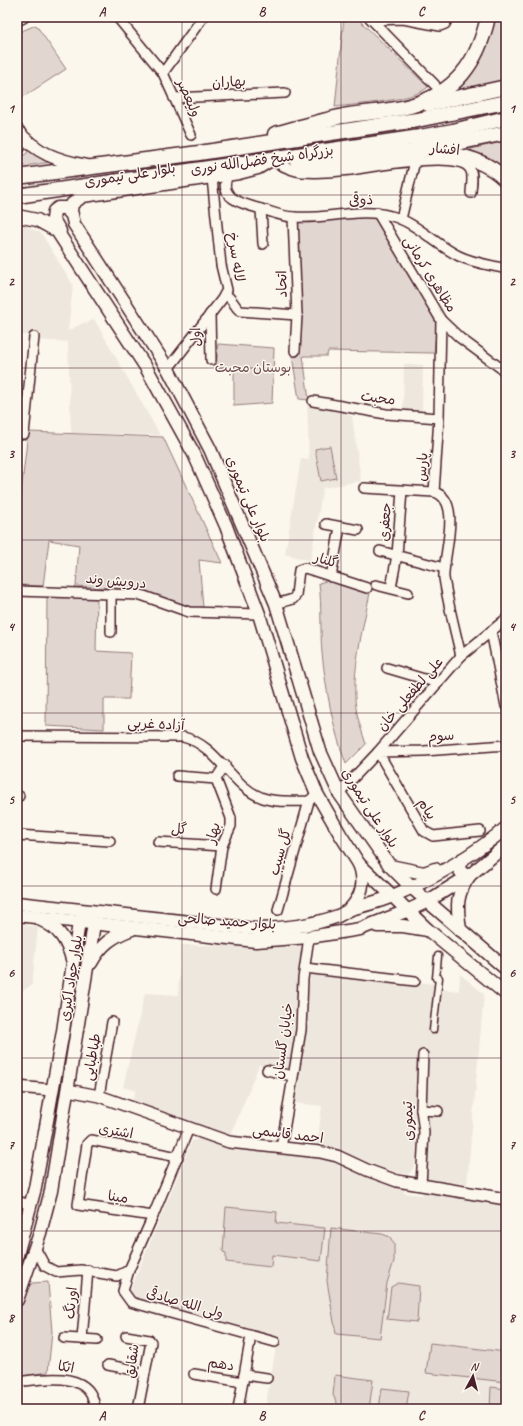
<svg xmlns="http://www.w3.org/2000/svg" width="523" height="1426" font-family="Caveat,'Playpen Sans Arabic',sans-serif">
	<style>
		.built { fill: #eee7de }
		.green { fill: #e2d7d0; stroke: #967b7e }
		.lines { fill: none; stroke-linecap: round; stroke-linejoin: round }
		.pedestrian-casing { stroke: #4a1f2b; stroke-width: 9 }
		.minor-casing { stroke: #4a1f2b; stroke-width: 12 }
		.tertiary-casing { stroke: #4a1f2b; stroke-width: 14 }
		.secondary-casing { stroke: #4a1f2b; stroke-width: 15 }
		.trunk-casing { stroke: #4a1f2b; stroke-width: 17 }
		.pedestrian { stroke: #fbf7ec; stroke-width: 6 }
		.minor { stroke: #fbf7ec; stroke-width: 9 }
		.tertiary { stroke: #fbf7ec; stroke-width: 11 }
		.secondary { stroke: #fbf7ec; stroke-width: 12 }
		.trunk { stroke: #fbf7ec; stroke-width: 14 }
		.grid { fill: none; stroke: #4a1f2b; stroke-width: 1; stroke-opacity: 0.55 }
		.labels { text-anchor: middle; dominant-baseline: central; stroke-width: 3; stroke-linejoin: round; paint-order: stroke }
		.street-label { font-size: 14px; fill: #4a1f2b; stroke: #fbf7ec }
		.park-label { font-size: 14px; fill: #704d54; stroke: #fbf7ec }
		.neatline { fill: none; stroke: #4a1f2b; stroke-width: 1.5 }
		.grid-label { font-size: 13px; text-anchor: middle; font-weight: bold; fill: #4a1f2b }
	</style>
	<rect width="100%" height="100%" fill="#fbf7ec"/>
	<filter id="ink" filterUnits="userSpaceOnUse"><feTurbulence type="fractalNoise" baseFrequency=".025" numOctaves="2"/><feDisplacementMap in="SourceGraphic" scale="8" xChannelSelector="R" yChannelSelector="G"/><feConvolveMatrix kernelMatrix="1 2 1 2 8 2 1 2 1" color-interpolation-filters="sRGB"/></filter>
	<g filter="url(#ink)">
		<g class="built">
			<polygon points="26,226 41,233 73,285 68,331 85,322 86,324 94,319 160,435 71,433 68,342 35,340 32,335 17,335 17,227"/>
			<polygon points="404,364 423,365 422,412 403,411"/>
			<polygon points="307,402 352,416 361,481 323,488 310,561 285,554 301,459 309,460"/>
			<polygon points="17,924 38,927 32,985 18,994 17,994"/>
			<polygon points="181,945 301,946 306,952 290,1068 288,1070 259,1065 230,1137 196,1127 187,1121 132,1101 136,1091 123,1087 145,993 178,995"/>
			<polygon points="311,971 435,984 431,1030 438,1031 443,989 459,991 460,974 484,994 467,1184 426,1179 427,1110 416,1110 414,1138 417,1138 416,1162 411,1172 407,1174 401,1174 378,1166 345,1152 317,1146 322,1106 294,1103"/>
			<polygon points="200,1138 231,1147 296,1154 342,1163 394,1187 404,1189 404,1193 423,1195 424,1190 506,1204 506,1409 265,1409 278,1336 134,1297 130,1291 192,1141"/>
		</g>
		<g class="green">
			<path d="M344,17H356L428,87C414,101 357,104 335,107Z"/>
			<polygon points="493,17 504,17 506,24 506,84 454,97 448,92"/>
			<polygon points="36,25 66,69 17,101 17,33"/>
			<polygon points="506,141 506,175 470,152 471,149"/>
			<polygon points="29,148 52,162 17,167 17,160 27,153"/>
			<polygon points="376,215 437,324 434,353 328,351 327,356 303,356 309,400 299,399 291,350 297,220"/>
			<polygon points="218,344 274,348 272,403 234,406 234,369 216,369"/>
			<polygon points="28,432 163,437 222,563 199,560 203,607 188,608 142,590 76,586 79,545 49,540 43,586 17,585 17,528"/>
			<polygon points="330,446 336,478 321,481 315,449"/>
			<path d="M332,579L370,593C363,627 351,674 356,708C358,721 362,732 366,744L346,764C333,729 326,691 322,653C320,630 322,606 319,583Z"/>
			<polygon points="47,594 97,594 96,651 131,653 129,699 104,699 104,729 46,726"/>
			<polygon points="226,1207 277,1212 276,1223 325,1228 321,1261 272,1255 271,1267 226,1262 226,1253 223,1252"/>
			<polygon points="331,1228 382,1234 390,1237 394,1244 394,1261 387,1283 380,1338 336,1334 327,1281"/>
			<polygon points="48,1282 52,1332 48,1372 17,1377 17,1311 25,1292 32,1283"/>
			<polygon points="398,1283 419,1286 417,1322 387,1319 391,1287"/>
			<polygon points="430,1343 506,1352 506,1382 426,1373"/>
			<polygon points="335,1375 373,1380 369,1409 340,1409 333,1395"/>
			<polygon points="491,1387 506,1389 506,1409 490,1409"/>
			<polygon points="382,1388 409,1391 406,1409 379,1409"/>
		</g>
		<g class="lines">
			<g class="pedestrian-casing">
				<polyline id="pedestrian" points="433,1030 439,978 436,978 438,956"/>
			</g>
			<g class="minor-casing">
				<g id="minor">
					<polyline points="117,17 163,73 191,135"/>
					<polyline points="369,17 435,85"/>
					<polyline points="372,20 403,19 440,26 445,24 449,17"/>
					<polyline points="163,73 203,17"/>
					<polyline points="174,98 285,93"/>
					<path d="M271,160C281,165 290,171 302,172C318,173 335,172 351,170C371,167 458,150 470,169C474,175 471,187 471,193"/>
					<path d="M228,175C216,200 247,205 265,210C274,213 284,217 294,217C326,220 359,207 391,216C416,222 436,245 459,256C473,263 491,265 506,269"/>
					<polyline points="261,209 263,244"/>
					<polyline points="377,212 441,320 460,338 506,372"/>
					<polyline points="293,217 297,315 295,351"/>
					<polyline points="401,219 415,161"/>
					<path d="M225,294C233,299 234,306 240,311L297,315"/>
					<polyline points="210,314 211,360"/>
					<polyline points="168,369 222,299 227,290 221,265 212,178"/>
					<polyline points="313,401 386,414 439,418"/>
					<polyline points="17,433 24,434 34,337"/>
					<path d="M364,488L434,492C464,500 442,558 444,578C448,604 455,630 461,656"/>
					<polyline points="434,492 439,418 441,320"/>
					<polyline points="326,524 358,530"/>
					<polyline points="380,551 444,568"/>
					<polyline points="331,577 340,527"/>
					<polyline points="376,585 408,593"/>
					<polyline points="391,588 397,555 402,491"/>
					<polyline points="17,591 141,595 189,612 259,614"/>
					<polyline points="276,604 293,599 296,595 299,570 305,568 367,588"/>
					<polyline points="491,631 506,706"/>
					<polyline points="111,632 111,593"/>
					<polyline points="387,668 438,683"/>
					<path d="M17,736L183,737C218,745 231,787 263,798C277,803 295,801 309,801L317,794"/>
					<polyline points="177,776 216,779"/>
					<polyline points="339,793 378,752 461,656 506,619"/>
					<polyline points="17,796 19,796"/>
					<polyline points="480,831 433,836 424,831 378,752 424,751 506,745"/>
					<polyline points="17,835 110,841"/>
					<polyline points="158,842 222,846"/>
					<polyline points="216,889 222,846 231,826 231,818 216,779 225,765"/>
					<polyline points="278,910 309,801"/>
					<polyline points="305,968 415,981"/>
					<polyline points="267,1070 292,1076"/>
					<polyline points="99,1096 112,1022"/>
					<polyline points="421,1110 438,1111"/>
					<polyline points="189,1128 153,1216 129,1270 123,1291 131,1302 134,1303 275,1342"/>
					<polyline points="281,1148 301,1030 303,979 309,937"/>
					<polyline points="421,1185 424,1132 421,1109 423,1055"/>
					<polyline points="17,1201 31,1205"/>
					<polyline points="153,1216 78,1205 87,1144 91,1140 178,1157"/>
					<polyline points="35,1248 45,1266 56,1272 81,1270 117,1276 129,1270"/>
					<polyline points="126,1336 149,1340 151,1342 138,1409"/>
					<polyline points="64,1338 97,1340"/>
					<polyline points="82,1339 88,1270"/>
					<polyline points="108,1365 145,1372"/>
					<polyline points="194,1374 243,1382"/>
					<polyline points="244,1375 267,1378"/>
					<path d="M17,1382C44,1379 92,1369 95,1409"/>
					<polyline points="238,1409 251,1336"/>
				</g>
			</g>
			<g class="tertiary-casing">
				<g id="tertiary">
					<polyline points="17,20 23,17"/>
					<polyline points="17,1087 52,1090"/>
					<polyline points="68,1090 99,1096 229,1142 320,1152 337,1156 367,1170 397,1181 506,1199"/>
				</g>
			</g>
			<g class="secondary-casing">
				<g id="secondary">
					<path d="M17,130C35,153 59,161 87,166"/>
					<polyline points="17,150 21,143 21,134"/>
					<polyline points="271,160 258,168 239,173 83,196 72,204 71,211 74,224 168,369 210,449 276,604 320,751 339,793 390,866 411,887 506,969"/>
					<polyline points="17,216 37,220 57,231 147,369 194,454 226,526 259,614 302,758 317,794 340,834 359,864 428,930 506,994"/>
					<polyline points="60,231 53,219 54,211 58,208 65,208 72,215"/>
					<polyline points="390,866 424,873 435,869"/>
					<path d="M17,903L254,929C283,929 311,926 338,916C342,914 347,911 351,909C366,905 381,901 395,895C434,878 473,855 506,828"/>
					<path d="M349,910C362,897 366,881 359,864"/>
					<polyline points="17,915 256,941 309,937 360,929 409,910 428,901 470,875 506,845"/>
					<path d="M41,920C59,928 67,941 72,959"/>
					<polyline points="377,926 403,926 428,930"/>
					<path d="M460,930C457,907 455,895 470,875H465L460,871L459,865L463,859"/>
					<path d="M91,963C101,944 113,936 132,929"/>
					<polyline points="17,1255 35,1188 63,1031 79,922 86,911 94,924 51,1191 40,1233 17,1300"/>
				</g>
			</g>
			<g class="trunk-casing">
				<g id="trunk">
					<polyline points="428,104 506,87"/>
					<path d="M275,134C298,128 320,121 343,116C365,112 389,112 410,106C456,93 478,62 488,17"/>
					<path d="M435,154C461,154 487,161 506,180"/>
					<polyline points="297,162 334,162 412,152 506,133"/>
					<polyline points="17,177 199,153 417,120 506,102"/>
					<polyline points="17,196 420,137 453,131 506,118"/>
				</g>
			</g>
			<use href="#pedestrian" class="pedestrian"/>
			<use href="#minor" class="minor"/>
			<use href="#tertiary" class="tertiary"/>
			<use href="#secondary" class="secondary"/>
			<use href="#trunk" class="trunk"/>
		</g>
	</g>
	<path class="grid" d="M182,17V1409M341,17V1409M17,195H506M17,368H506M17,540H506M17,713H506M17,886H506M17,1058H506M17,1231H506"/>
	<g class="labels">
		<g class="street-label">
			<text transform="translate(229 82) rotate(-3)">بهاران</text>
			<text transform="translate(189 98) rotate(66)">ولیعصر</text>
			<text transform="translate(445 149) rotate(5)">افشار</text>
			<text transform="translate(262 160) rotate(-8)">بزرگراه شیخ فضل‌الله نوری</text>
			<text transform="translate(130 175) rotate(-9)">بلوار علی تیموری</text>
			<text transform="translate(361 200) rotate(-2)">ذوقی</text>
			<text transform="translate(236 257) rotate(81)">لاله سرخ</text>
			<text transform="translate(430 274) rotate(58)">مظاهری کرمانی</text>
			<text transform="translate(282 284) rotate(-91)">اتحاد</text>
			<text transform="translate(196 337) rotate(-92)">اول</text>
			<text transform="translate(378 398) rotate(7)">محبت</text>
			<text transform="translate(422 467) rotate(-86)">پارس</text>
			<text transform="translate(248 499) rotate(67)">بلوار علی تیموری</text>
			<text transform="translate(385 522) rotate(-86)">جعفری</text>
			<text transform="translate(326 560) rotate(17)">گلنار</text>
			<text transform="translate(116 581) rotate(5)">درویش‌ وند</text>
			<text transform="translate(410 694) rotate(-49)">علی لطفعلی خان</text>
			<text transform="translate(156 724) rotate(3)">آزاده غربی</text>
			<text transform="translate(441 736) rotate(-4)">سوم</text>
			<text transform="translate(370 808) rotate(57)">بلوار علی تیموری</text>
			<text transform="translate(427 809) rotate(58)">پیام</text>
			<text transform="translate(179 829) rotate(4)">گل</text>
			<text transform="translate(213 833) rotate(-75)">بهار</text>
			<text transform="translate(280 852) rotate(-74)">گل سیب</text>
			<text transform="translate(227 921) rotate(4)">بلوار حمید صالحی</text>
			<text transform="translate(71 978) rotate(-81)">بلوار جواد اکبری</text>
			<text transform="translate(283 1041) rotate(-82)">خیابان گلستان</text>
			<text transform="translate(92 1057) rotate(-80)">طباطبایی</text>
			<text transform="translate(408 1121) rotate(-92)">تیموری</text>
			<text transform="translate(116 1131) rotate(10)">اشتری</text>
			<text transform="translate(288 1134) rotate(7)">احمد قاسمی</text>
			<text transform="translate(118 1197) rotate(8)">مینا</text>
			<text transform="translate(71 1303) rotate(-85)">اورنگ</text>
			<text transform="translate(185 1303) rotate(16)">ولی الله صادقی</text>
			<text transform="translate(132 1361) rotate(-83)">شقایق</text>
			<text transform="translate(221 1364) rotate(9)">دهم</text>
			<text transform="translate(66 1367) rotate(10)">اتکا</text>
		</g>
		<g class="park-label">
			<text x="253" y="367">بوستان محبت</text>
		</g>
	</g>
	<rect width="523" height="1426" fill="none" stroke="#fbf7ec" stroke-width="44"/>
	<g transform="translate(473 1376) rotate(7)" stroke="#fbf7ec" stroke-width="3" paint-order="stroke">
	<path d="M0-3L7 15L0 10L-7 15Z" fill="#4a1f2b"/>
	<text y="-6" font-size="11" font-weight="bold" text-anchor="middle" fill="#4a1f2b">N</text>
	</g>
	<rect x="22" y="22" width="479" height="1382" class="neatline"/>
	<g class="grid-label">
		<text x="102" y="16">A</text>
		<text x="262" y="16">B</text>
		<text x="421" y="16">C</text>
		<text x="11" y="113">1</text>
		<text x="512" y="113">1</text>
		<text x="11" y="286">2</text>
		<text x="512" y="286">2</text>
		<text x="11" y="458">3</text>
		<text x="512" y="458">3</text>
		<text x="11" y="631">4</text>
		<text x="512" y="631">4</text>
		<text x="11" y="804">5</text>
		<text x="512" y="804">5</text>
		<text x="11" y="977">6</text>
		<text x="512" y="977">6</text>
		<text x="11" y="1149">7</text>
		<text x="512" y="1149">7</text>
		<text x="11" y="1322">8</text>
		<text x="512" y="1322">8</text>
		<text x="102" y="1420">A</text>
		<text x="262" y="1420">B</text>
		<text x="421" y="1420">C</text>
	</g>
</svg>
